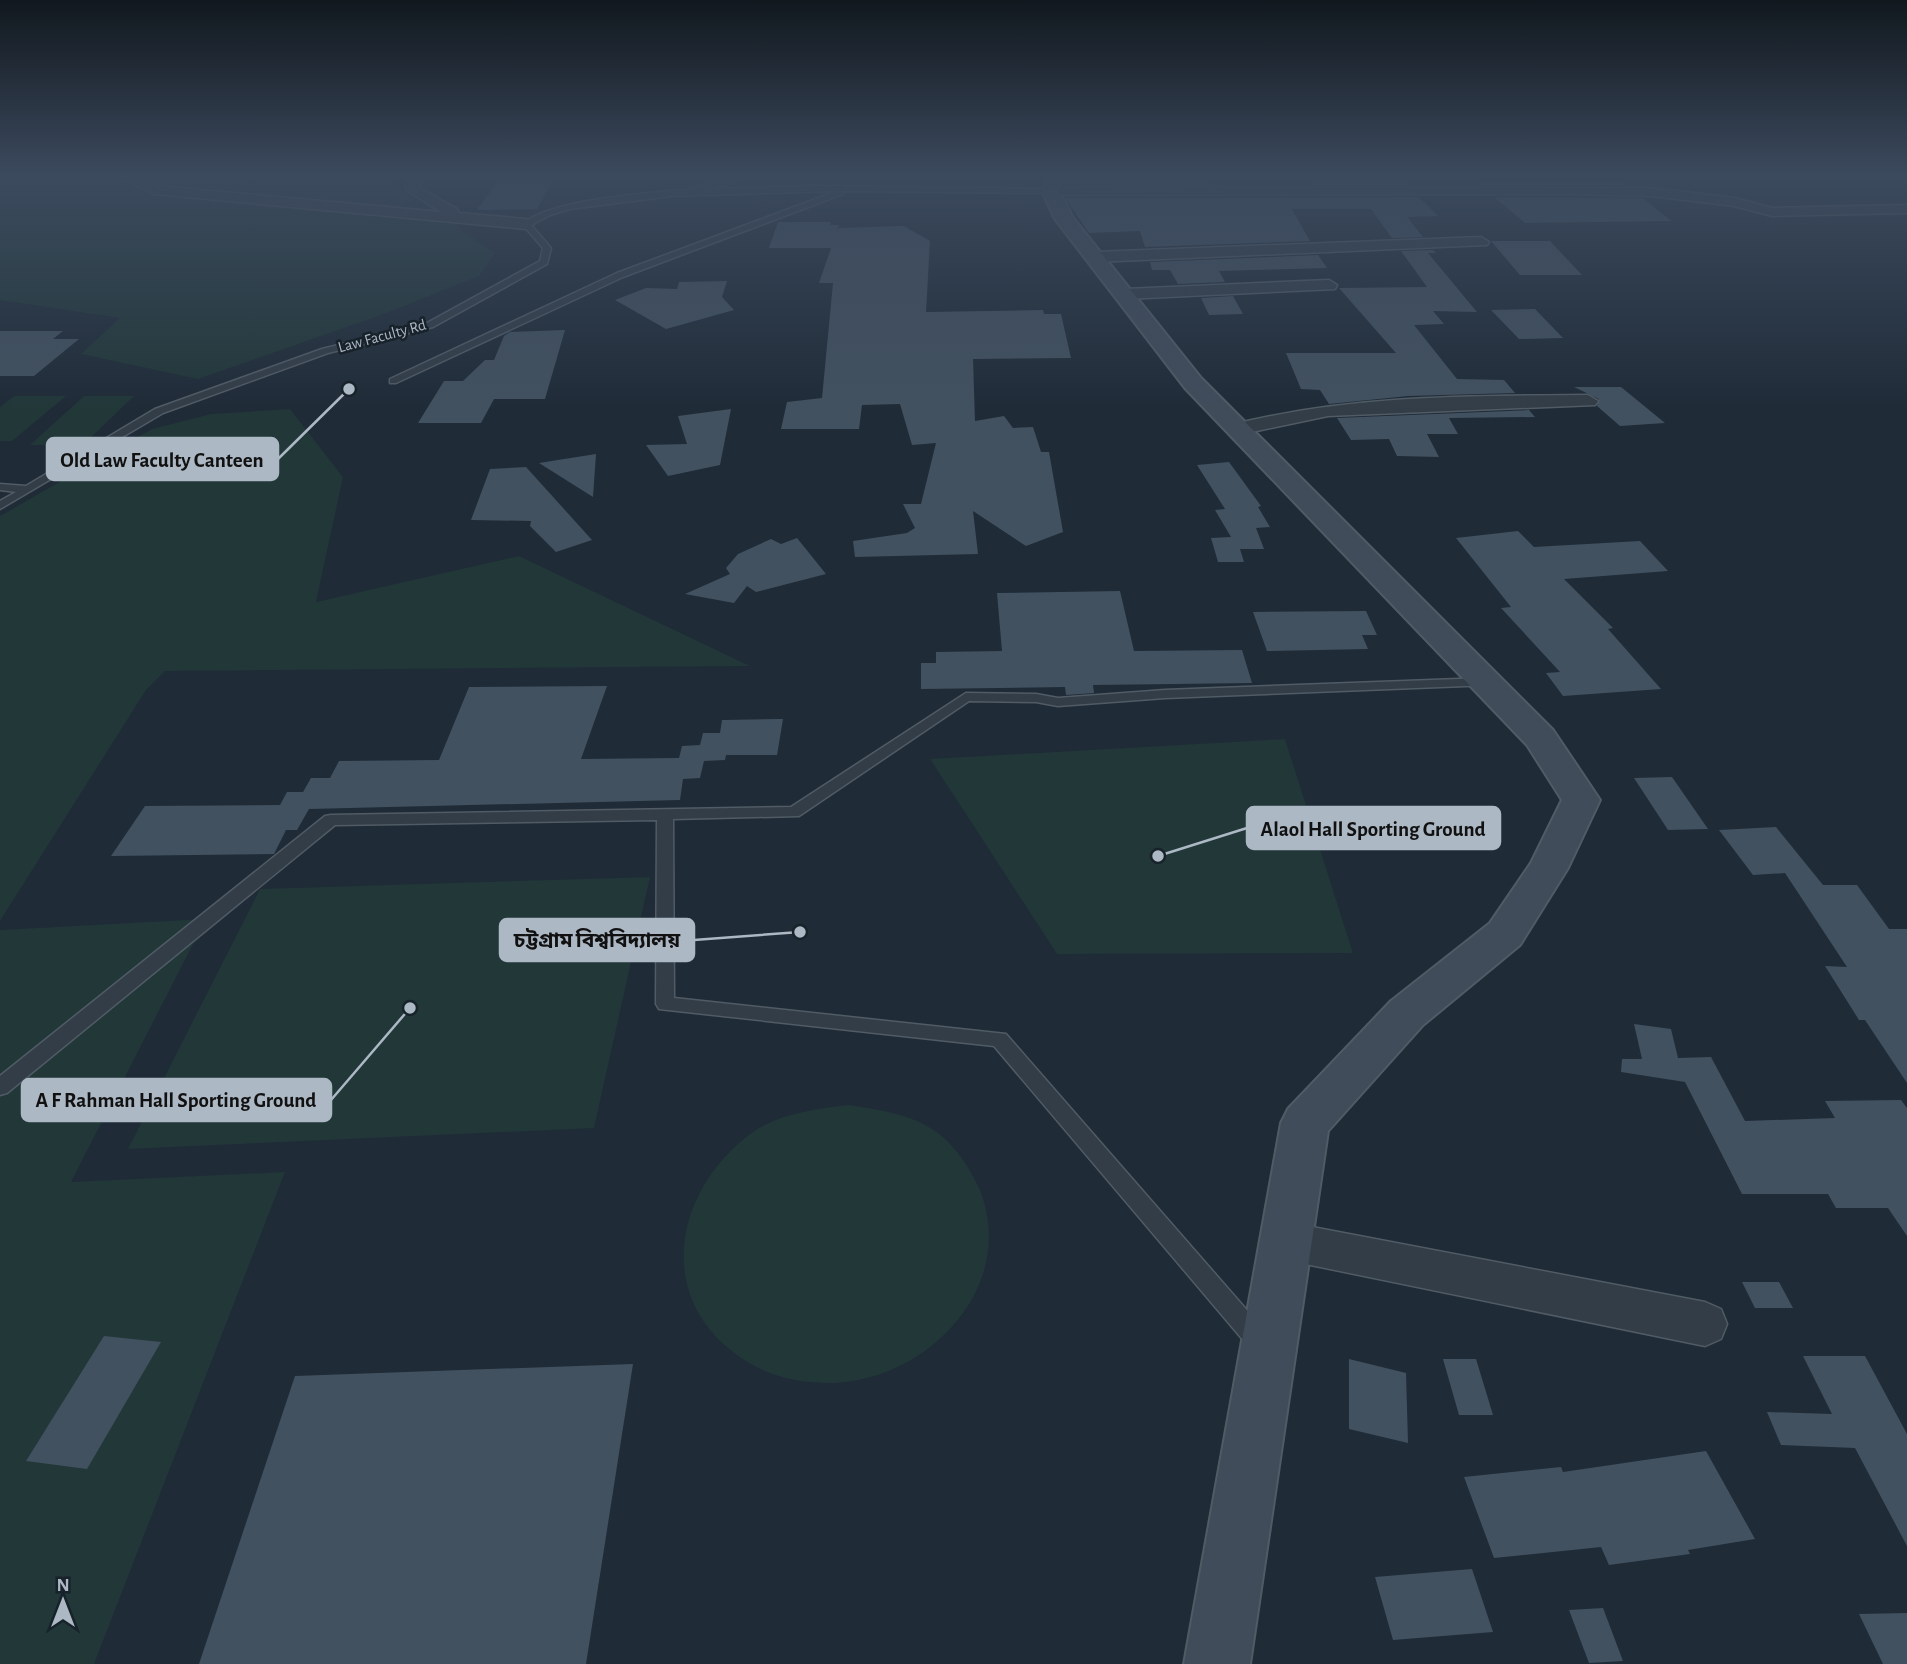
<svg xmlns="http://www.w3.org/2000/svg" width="1907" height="1664" font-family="'Alegreya Sans','Noto Sans Bengali',sans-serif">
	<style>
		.green { fill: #213738 }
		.building { fill: #42515f }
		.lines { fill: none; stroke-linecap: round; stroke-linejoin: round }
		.lane-casing { stroke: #505b65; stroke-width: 3 }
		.street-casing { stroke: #505b65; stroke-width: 3 }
		.secondary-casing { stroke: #505b65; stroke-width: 4 }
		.lane { fill: #323d47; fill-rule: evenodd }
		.street { fill: #323d47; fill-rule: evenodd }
		.secondary { fill: #404c5a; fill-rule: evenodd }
		.labels { text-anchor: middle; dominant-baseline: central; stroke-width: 5; stroke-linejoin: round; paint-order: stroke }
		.far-street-label { font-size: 16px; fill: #acb8c4; stroke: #18222b }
		.leader { fill: none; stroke: #acb8c4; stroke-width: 2.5 }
		.callout-dot { fill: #acb8c4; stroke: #18222b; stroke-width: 2.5 }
		.callout { fill: #acb8c4; stroke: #acb8c4; stroke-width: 2.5 }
		.callout-label { font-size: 21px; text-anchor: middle; font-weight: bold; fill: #111 }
	</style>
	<rect width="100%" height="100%" fill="#1f2b37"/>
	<g class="green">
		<polygon points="0,176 388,176 407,195 451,218 462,231 495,253 479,276 381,315 198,379 81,354 120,318 0,300"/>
		<polygon points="14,396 66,396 12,441 0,441 0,407"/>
		<polygon points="84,396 134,396 83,445 30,445"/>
		<polygon points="290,409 343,477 316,602 519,556 750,666 165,671 146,690 0,921 0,516 152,429 211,414"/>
		<polygon points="1285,739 1353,953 1057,954 930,759"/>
		<polygon points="650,877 594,1128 128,1149 260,889"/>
		<polygon points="206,919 71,1182 285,1172 94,1664 0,1664 0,930"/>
		<path d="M849,1105C880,1110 912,1114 938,1133C956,1147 970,1168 979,1188C1021,1288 923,1386 824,1383C787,1382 756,1372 728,1348C653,1285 681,1183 753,1132C781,1113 816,1109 849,1105Z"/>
	</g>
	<g class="building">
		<polygon points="555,176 537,209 477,210 500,177"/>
		<polygon points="1063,176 1203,176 1205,184 1252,185 1062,184"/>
		<polygon points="1399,176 1408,185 1278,185 1313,185 1309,178"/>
		<polygon points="1476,182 1622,182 1626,185 1480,185"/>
		<polygon points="1419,197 1438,216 1407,217 1423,237 1392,238 1371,209 1292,209 1310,241 1145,247 1140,231 1089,233 1065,198"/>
		<polygon points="1494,197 1643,198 1671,221 1525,223"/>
		<polygon points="778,222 831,222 830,225 839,225 837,233 839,228 904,226 930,241 926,312 1043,310 1044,314 1061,314 1071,358 973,359 975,421 1004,416 1013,428 1033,427 1041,452 1049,452 1063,532 1026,546 973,511 978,554 855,557 853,541 907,533 915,528 903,504 921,504 936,443 912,445 900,404 862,405 859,429 781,429 787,402 822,398 833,283 819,283 831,248 769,248"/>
		<polygon points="1491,241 1550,241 1582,275 1520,275"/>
		<polygon points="1433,250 1436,253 1428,253 1477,312 1433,311 1444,324 1414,325 1457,379 1504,380 1515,393 1408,396 1329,404 1320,390 1301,389 1286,353 1396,353 1339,288 1427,287 1401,251"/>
		<polygon points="1318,255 1327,268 1219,271 1225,282 1178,284 1170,270 1152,270 1150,262"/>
		<polygon points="727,281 722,297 734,310 666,329 615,300 646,288 677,289 679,282"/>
		<polygon points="1233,296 1243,314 1209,315 1201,298"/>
		<polygon points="1535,309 1563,338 1519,339 1491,310"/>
		<polygon points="565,330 545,399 494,399 481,423 418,423 444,381 463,381 485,360 494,360 504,336 510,332"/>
		<polygon points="0,331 63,331 53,339 79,339 34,376 0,376"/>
		<polygon points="1574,387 1621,387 1665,423 1620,426 1597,406 1599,399"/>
		<polygon points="731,409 720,465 668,476 646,445 687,444 678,416"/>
		<polygon points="1529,410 1535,417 1449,418 1458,434 1427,434 1439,457 1397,456 1389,439 1351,440 1337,418"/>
		<polygon points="596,454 593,497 539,463"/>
		<polygon points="1229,462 1261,506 1258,507 1270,527 1256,528 1264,549 1240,549 1244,562 1218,562 1211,538 1231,537 1215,510 1225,509 1197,465"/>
		<polygon points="526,467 592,540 556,552 530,526 531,521 471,520 490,469"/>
		<polygon points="1518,531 1534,547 1640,541 1668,571 1564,579 1613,628 1608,629 1661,689 1563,696 1546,673 1560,672 1501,608 1511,607 1456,538"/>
		<polygon points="797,538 826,574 756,592 747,586 734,603 685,594 730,574 726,568 738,554 771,539 781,544"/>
		<polygon points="1120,591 1134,651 1242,650 1252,683 1093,685 1094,693 1066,695 1065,687 921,689 921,663 936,663 936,652 1002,651 997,593"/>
		<polygon points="1366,611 1377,635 1362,635 1368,649 1267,651 1253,612"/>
		<polygon points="607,686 581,759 679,758 682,746 700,745 703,733 720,733 722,720 783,719 777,755 726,755 725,760 704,761 700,778 683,779 680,800 309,809 297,830 286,830 274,854 111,856 145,806 280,805 287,792 303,792 311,778 330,778 339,761 439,760 469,687"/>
		<polygon points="1672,777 1708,829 1668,830 1634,778"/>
		<polygon points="1776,827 1823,885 1857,885 1889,929 1907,929 1907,1083 1865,1020 1859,1020 1825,966 1847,967 1785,873 1753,875 1719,830"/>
		<polygon points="1634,1024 1671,1029 1678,1058 1711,1057 1745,1121 1835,1118 1825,1101 1901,1100 1907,1108 1907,1236 1888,1208 1836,1208 1828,1194 1742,1194 1685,1082 1621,1072 1622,1059 1642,1059"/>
		<polygon points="1742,1282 1779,1282 1793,1308 1755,1308"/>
		<polygon points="104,1336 161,1342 87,1469 26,1461"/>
		<polygon points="1803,1356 1865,1356 1907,1434 1907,1546 1855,1448 1781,1445 1767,1412 1832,1414"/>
		<polygon points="1349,1359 1406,1373 1408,1443 1349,1429"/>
		<polygon points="1443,1359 1476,1359 1493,1415 1459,1415"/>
		<polygon points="633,1364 586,1664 199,1664 295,1376"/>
		<polygon points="1706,1451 1755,1539 1688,1550 1690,1554 1609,1565 1601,1547 1494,1558 1464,1477 1561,1467 1563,1472"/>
		<polygon points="1472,1569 1493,1632 1393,1640 1375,1577"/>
		<polygon points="1603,1608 1623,1661 1589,1663 1569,1610"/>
		<polygon points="1907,1613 1907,1664 1883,1664 1859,1614"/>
	</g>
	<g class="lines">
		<g class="lane-casing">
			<g id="lane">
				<path d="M834,186L1051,189L1055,191L1051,193L843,191V194L623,277L396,383H390V379L617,273L837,191L672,196L570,209L550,215L531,225L551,248L547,264L433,327L328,353L163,413L0,509V501L16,492L0,490V484L26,486L155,409L322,349L427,323L540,261L543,248L522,224C569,186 769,187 834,186Z"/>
				<polygon points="1486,678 1493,682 1491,685 1165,698 1058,706 1036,702 969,701 799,816 673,819 674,998 1006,1034 1265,1331 1268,1339 1265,1347 1257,1350 1249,1347 994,1046 659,1009 656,1004 657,820 335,825 7,1093 0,1095 0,1076 325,816 331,815 791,807 966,693 1036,694 1058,698 1165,690"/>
			</g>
		</g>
		<g class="street-casing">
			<g id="street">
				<polygon points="118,176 137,176 157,186 441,212 406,190 406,176 420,176 420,188 457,209 459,213 526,219 534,224 526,229 154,194"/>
				<polygon points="729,176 753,176 688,196 681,192"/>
				<polygon points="1046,176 1060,176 1059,187 1651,188 1735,198 1772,208 1907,205 1907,213 1772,216 1734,206 1651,196 1570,194 1051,195 1044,191"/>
				<polygon points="1481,237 1489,242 1487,245 1095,262 1087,257 1095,252"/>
				<polygon points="1329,280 1337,285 1335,289 1125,299 1116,294 1125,289"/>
				<path d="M1588,395L1598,401L1595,405L1328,416L1238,435L1228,429L1231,425C1349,395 1467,396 1588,395Z"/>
				<polygon points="1286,1222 1705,1302 1721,1309 1727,1324 1721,1339 1705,1346 1286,1260 1271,1255 1265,1241 1271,1227"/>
			</g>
		</g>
		<g class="secondary-casing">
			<polygon id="secondary" points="1051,186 1057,187 1073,218 1201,378 1553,730 1600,800 1568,868 1520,945 1423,1025 1328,1131 1250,1664 1184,1664 1281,1123 1288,1109 1391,1001 1490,923 1531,863 1562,800 1527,745 1185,388 1055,219 1042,191"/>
		</g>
		<use href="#lane" class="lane"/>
		<use href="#street" class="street"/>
		<use href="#secondary" class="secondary"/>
	</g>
	<linearGradient id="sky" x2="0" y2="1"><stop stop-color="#11181e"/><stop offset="0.43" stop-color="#3c4a5e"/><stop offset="1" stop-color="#3c4a5e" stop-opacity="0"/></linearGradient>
	<rect width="1907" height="409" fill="url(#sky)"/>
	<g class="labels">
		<g class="far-street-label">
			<text transform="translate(382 336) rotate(-15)">Law Faculty Rd</text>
		</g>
	</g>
	<path class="leader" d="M349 389L278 459M1158 856L1247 828M800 932L694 940M410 1008L331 1100"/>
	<g class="callout-dot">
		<circle cx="349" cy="389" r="7"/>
		<circle cx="1158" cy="856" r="7"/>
		<circle cx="800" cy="932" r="7"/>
		<circle cx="410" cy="1008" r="7"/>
	</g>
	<g class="callout">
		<rect x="47" y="438" width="231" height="42" rx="7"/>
		<rect x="1247" y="807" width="253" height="42" rx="7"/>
		<rect x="500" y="919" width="194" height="42" rx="7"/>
		<rect x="22" y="1079" width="309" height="42" rx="7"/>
	</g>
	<g class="callout-label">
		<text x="162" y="467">Old Law Faculty Canteen</text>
		<text x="1373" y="836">Alaol Hall Sporting Ground</text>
		<text x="597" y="947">চট্টগ্রাম বিশ্ববিদ্যালয়</text>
		<text x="176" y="1107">A F Rahman Hall Sporting Ground</text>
	</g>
	<g transform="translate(63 1601)" stroke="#18222b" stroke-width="5" paint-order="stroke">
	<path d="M0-5L12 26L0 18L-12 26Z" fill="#acb8c4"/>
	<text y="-10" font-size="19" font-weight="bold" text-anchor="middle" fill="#acb8c4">N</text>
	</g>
</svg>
